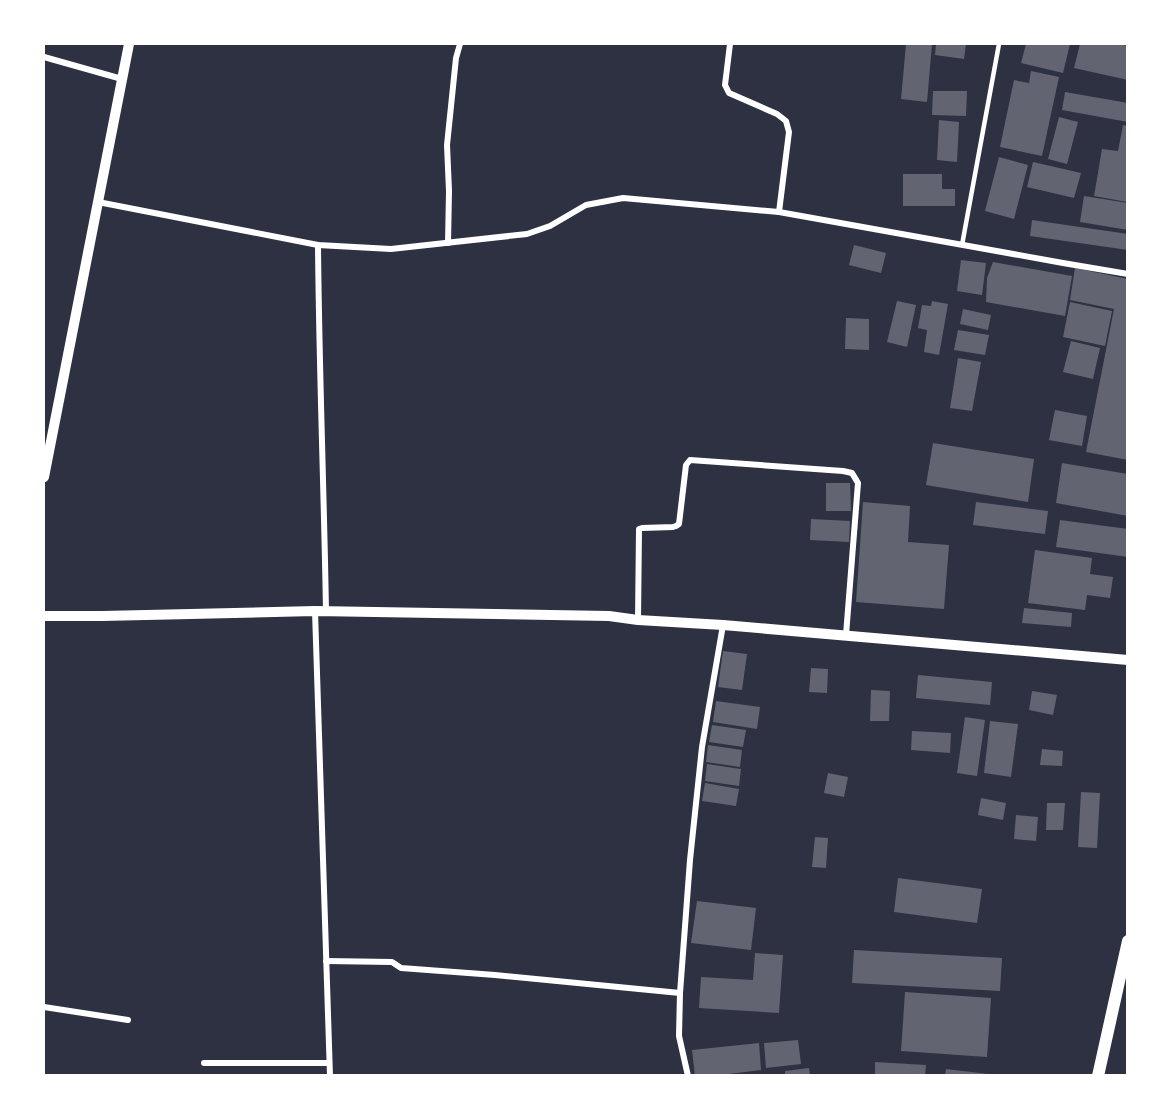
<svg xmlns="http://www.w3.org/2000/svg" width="1171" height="1119" font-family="'Source Sans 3',sans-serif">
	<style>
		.building { fill: #626471 }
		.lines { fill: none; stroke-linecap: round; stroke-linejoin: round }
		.service { stroke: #fff; stroke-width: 4.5 }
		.minor { stroke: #fff; stroke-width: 6 }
		.tertiary { stroke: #fff; stroke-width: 10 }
		.secondary { stroke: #fff; stroke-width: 12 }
	</style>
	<rect width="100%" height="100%" fill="#2d3142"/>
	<g class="building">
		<polygon points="906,44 932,44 927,102 901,99"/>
		<polygon points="936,44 966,44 964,59 935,55"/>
		<polygon points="1026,44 1070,44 1063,73 1021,63"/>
		<polygon points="1080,44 1119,44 1128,46 1128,80 1074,68"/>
		<polygon points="1031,71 1059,77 1042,156 1000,147 1014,80 1029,83"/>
		<polygon points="933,91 967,91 966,116 932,115"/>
		<polygon points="1065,92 1128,103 1128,122 1062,110"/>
		<polygon points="1059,117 1078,122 1067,164 1048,159"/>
		<polygon points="939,120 959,122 957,162 937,160"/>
		<polygon points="1123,125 1128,126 1127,202 1094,196 1102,149 1118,151"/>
		<polygon points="999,157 1028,165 1014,219 985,211"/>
		<polygon points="1033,162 1081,173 1074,198 1027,187"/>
		<polygon points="903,174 942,174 942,189 955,189 955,206 903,206"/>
		<polygon points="1084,196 1128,203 1128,230 1080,222"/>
		<polygon points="1032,220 1128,234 1128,250 1030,236"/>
		<polygon points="854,245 886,253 881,273 849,265"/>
		<polygon points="961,260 986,263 982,295 957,291"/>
		<polygon points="993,262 1072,276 1065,316 986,302 987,278"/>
		<polygon points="1075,268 1128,279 1128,460 1086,452 1114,309 1070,300"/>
		<polygon points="897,301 916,305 907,347 887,342"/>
		<polygon points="932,301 948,304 939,355 924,352 927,330 918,328 922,305 931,306"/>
		<polygon points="1070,302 1112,311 1105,346 1063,337"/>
		<polygon points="963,309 991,315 988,330 960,324"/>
		<polygon points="846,318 869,319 869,350 845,349"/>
		<polygon points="958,330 989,335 985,355 954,350"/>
		<polygon points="1071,341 1100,348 1093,379 1063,372"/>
		<polygon points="958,358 981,362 972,411 950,408"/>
		<polygon points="1055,410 1087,416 1082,446 1049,440"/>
		<polygon points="933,443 1034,459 1028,502 926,485"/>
		<polygon points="1062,463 1128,474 1128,516 1056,503"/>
		<polygon points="826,483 850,483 851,511 826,511"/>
		<polygon points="863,502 910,506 908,542 949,545 944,609 856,602"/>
		<polygon points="976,502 1048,511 1045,534 973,525"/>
		<polygon points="811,519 850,521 849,542 810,540"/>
		<polygon points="1060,520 1128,529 1128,557 1056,547"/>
		<polygon points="1035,550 1092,558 1090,574 1113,577 1110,598 1087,595 1085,610 1028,603"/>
		<polygon points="1024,608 1072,613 1071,627 1022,623"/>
		<polygon points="723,651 747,654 742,690 718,687"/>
		<polygon points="811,668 828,669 827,693 809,692"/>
		<polygon points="918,675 992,682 990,705 916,698"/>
		<polygon points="871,690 890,691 889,721 870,721"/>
		<polygon points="1032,691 1057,695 1053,715 1029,710"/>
		<polygon points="716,701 760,707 757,729 713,722"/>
		<polygon points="965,717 985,720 977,776 957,773"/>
		<polygon points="990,721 1018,724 1011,777 984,773"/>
		<polygon points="712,725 746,730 743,747 709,742"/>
		<polygon points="912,731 951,733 950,753 911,750"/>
		<polygon points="708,745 742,750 740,767 706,762"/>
		<polygon points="1042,749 1063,751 1062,766 1040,765"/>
		<polygon points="707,764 741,769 739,786 705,781"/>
		<polygon points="828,773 848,777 844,797 824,793"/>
		<polygon points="705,783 739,789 736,806 702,801"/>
		<polygon points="1081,792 1100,793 1097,848 1078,847"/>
		<polygon points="981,798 1006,803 1003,820 978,815"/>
		<polygon points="1047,803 1065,803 1063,830 1046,830"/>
		<polygon points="1016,815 1038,817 1036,841 1014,839"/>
		<polygon points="815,837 828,838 826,868 812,867"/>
		<polygon points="898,878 982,889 977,923 894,912"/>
		<polygon points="697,901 756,908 751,950 691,943"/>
		<polygon points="854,950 1002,958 1000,991 852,983"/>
		<polygon points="755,953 783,955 779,1013 699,1008 701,977 753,980"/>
		<polygon points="905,992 991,998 987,1057 901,1051"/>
		<polygon points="798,1040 801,1064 766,1068 764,1043"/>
		<polygon points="759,1043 761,1070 712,1076 695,1076 692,1050"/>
		<polygon points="875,1062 926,1065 925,1076 875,1076"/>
		<polygon points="809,1068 810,1076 785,1076 785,1071"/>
		<polygon points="946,1069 988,1074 988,1076 945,1076"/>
	</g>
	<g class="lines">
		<polyline class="service" points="962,245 999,44"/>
		<g class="minor">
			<polyline points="730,44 725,85 729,93 777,114 786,121 789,132 779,212"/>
			<polyline points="44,57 122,79"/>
			<polyline points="98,202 318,245 391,249 527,234 550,226 586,205 623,198 779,212 1063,263 1128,274"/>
			<polyline points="448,243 449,191 447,145 456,58 460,44"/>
			<path d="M318,245C319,367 324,489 326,612"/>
			<polyline points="315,611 330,1076"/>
			<polyline points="638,620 639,529 642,528 673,527 676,526 679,524 686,465 690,460 843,471 852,473 858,483 846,635"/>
			<polyline points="326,961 392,962 401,968 495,975 680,993"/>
			<polyline points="44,1007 128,1020"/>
			<polyline points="204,1063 329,1063"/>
			<polyline points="688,1076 679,1036 680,993 690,860 702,747 723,625"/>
		</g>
		<g class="tertiary">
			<polyline points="44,477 129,44"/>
			<polyline points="44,616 102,616 315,611 609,616 638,620 723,625 1128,660"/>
		</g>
		<polyline class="secondary" points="1098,1076 1128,941"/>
	</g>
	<rect width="1171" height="1119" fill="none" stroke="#ffffff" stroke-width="90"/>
</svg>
